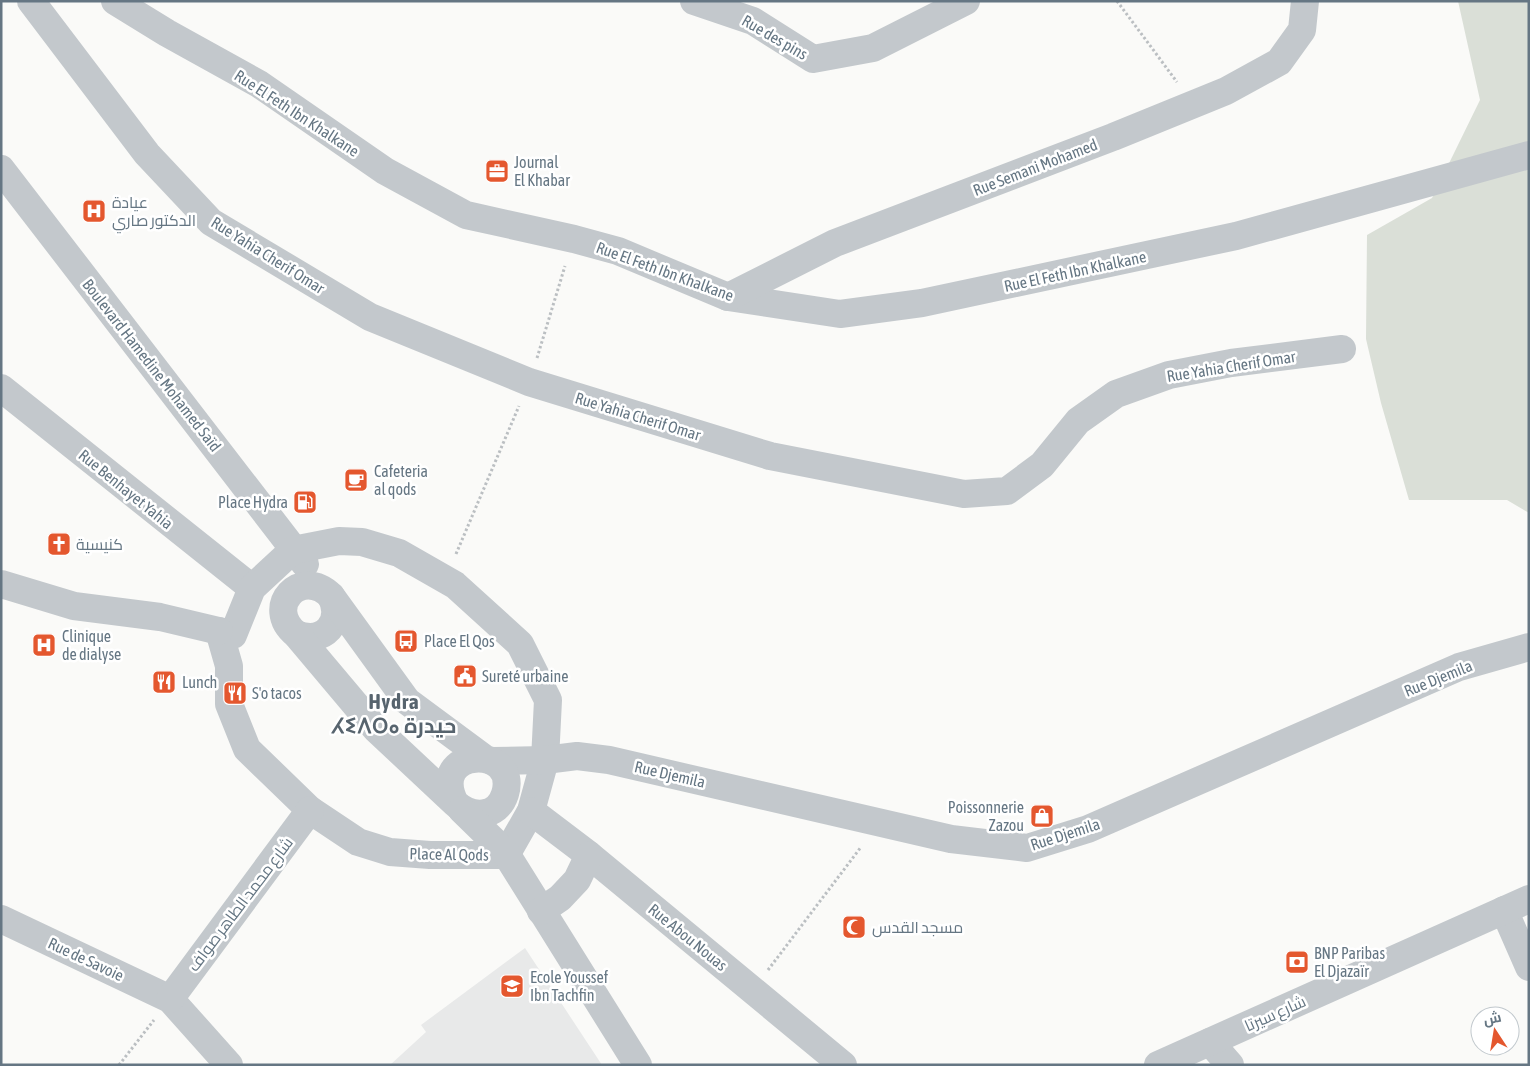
<svg xmlns="http://www.w3.org/2000/svg" width="1530" height="1066" font-family="'Asap Condensed',Cairo,'Noto Sans Tifinagh',sans-serif">
	<style>
		.built { fill: #e8e9e9 }
		.green { fill: #dadfd7 }
		.lines { fill: none; stroke-linecap: round; stroke-linejoin: round }
		.path { stroke: #bbbfc2; stroke-width: 3; stroke-dasharray: 2.5 2.5; stroke-linecap: butt }
		.minor { stroke: #c3c8cc; stroke-width: 28 }
		.labels { text-anchor: middle; dominant-baseline: central; stroke-width: 5; stroke-linejoin: round; paint-order: stroke }
		.street-label { font-size: 16px; fill: #657683; stroke: #fff }
		.poi-label { font-size: 16px; fill: #657683; stroke: #fff; text-anchor: start }
		.district-label { font-size: 21px; font-weight: bold; letter-spacing: 1px; fill: #57646e; stroke: #fff }
	</style>
	<rect width="100%" height="100%" fill="#fafaf8"/>
	<polygon class="built" points="525,948 602,1065 390,1065 426,1032 421,1025"/>
	<polygon class="green" points="1458,1 1529,1 1529,513 1507,500 1409,500 1381,403 1366,339 1367,235 1432,198 1480,100"/>
	<g class="lines">
		<g class="path">
			<polyline points="1117,1 1177,82"/>
			<polyline points="537,358 565,266"/>
			<polyline points="456,554 519,406"/>
			<polyline points="768,970 861,847"/>
			<polyline points="119,1065 154,1020"/>
		</g>
		<g class="minor">
			<polyline points="31,1 147,154 211,222 370,317 529,382 770,456 964,494 1007,491 1042,465 1078,421 1116,394 1169,375 1231,363 1342,349"/>
			<polyline points="115,1 167,33 259,84 385,171 466,215 574,239 618,251 728,297 840,314 922,303 1236,236 1529,155"/>
			<polyline points="694,1 753,21 813,59 873,48 966,1"/>
			<polyline points="1,169 305,564"/>
			<polyline points="728,297 835,243 1113,137 1226,91 1279,62 1302,30 1305,1"/>
			<polyline points="1,388 252,588"/>
			<polygon points="339,541 362,542 399,553 455,585 520,644 548,700 545,760 531,811 506,855 430,855 390,852 358,842 310,810 247,749 229,704 229,666 219,631 233,635 252,588 293,550"/>
			<polyline points="1,584 74,606 160,617 219,631"/>
			<path d="M296,634C324,645 344,622 331,596"/>
			<polyline points="492,761 545,760 577,756 609,760 951,839 1027,848 1088,829 1459,667 1529,647"/>
			<path d="M455,803C427,747 520,744 505,794C497,819 471,818 455,803L376,729L296,634C263,607 301,566 331,596L407,701L484,758"/>
			<polyline points="462,810 505,852 638,1065"/>
			<polyline points="531,811 589,855 843,1065"/>
			<polyline points="1504,910 1529,967"/>
			<polyline points="541,911 560,898 577,880 589,855"/>
			<polyline points="1,919 170,999 229,1065"/>
			<polyline points="170,999 310,810"/>
			<polyline points="1210,1042 1230,1065"/>
			<polyline points="1158,1065 1529,899"/>
		</g>
	</g>
	<defs>
		<g id="office-square" transform="scale(1.25)"><rect x="-9" y="-9" width="18" height="18" rx="4" fill="#e4572e" stroke="#fff"/><path d="M-6-3h4V-5.5h4V-3h4V5H-6ZM-1-4.5V-3h2v-1.5ZM-6 0V1H6V0Z" fill="#fff"/></g>
		<g id="hospital-square" transform="scale(1.25)"><rect x="-9" y="-9" width="18" height="18" rx="4" fill="#e4572e" stroke="#fff"/><path d="M-5-5h3v3.5h4V-5h3V5h-3V1.5h-4V5h-3Z" fill="#fff"/></g>
		<g id="cafe-square" transform="scale(1.25)"><rect x="-9" y="-9" width="18" height="18" rx="4" fill="#e4572e" stroke="#fff"/><path d="M-5.5-4.5H6V0H3Q3 3.5 0 3.5H-2.5Q-5.5 3.5-5.5 0ZM3-3.2v2h1.7v-2ZM-6 4.5H4V6H-6Z" fill="#fff"/></g>
		<g id="fuel-square" transform="scale(1.25)"><rect x="-9" y="-9" width="18" height="18" rx="4" fill="#e4572e" stroke="#fff"/><path d="M-5.5-6h7V0h2V4h1.3V-2.5L3-4.5l.8-.8L6-3V5H2.5V1h-1V6h-7ZM-4.2-4.7v3.2H.2V-4.7Z" fill="#fff"/></g>
		<g id="church-square" transform="scale(1.25)"><rect x="-9" y="-9" width="18" height="18" rx="4" fill="#e4572e" stroke="#fff"/><path d="M-1.2-6h2.4v3.5h3.3v2.4h-3.3V6h-2.4V-.1h-3.3v-2.4h3.3Z" fill="#fff"/></g>
		<g id="bus-square" transform="scale(1.25)"><rect x="-9" y="-9" width="18" height="18" rx="4" fill="#e4572e" stroke="#fff"/><path d="M-5-6H5V4H4V6H2V4H-2V6H-4V4H-5ZM-3.5-4V0h7V-4ZM-3.5 1.2v1.5H-2V1.2ZM2 1.2v1.5H3.5V1.2Z" fill="#fff"/></g>
		<g id="civic-square" transform="scale(1.25)"><rect x="-9" y="-9" width="18" height="18" rx="4" fill="#e4572e" stroke="#fff"/><path d="M-.6-6.5H3V-4.5H.6V-3L4-1V1h2V6H-6V1h2V-1L-.6-3ZM-1.2 2.5V6h2.4V2.5Z" fill="#fff"/></g>
		<g id="restaurant-square" transform="scale(1.25)"><rect x="-9" y="-9" width="18" height="18" rx="4" fill="#e4572e" stroke="#fff"/><path d="M-5-6h1v4h1v-4h1v4h1v-4h1v5L-1.5 .5V6h-2V.5L-5-1ZM5-6V6H3V1.5H1.5Q1.5-4 5-6Z" fill="#fff"/></g>
		<g id="shop-square" transform="scale(1.25)"><rect x="-9" y="-9" width="18" height="18" rx="4" fill="#e4572e" stroke="#fff"/><path d="M-5-2.5h2.3a2.7 3.5 0 0 1 5.4 0H5L5.5 6h-11ZM-1.5-2.5h3a1.5 2.3 0 0 0-3 0Z" fill="#fff"/></g>
		<g id="mosque-square" transform="scale(1.25)"><rect x="-9" y="-9" width="18" height="18" rx="4" fill="#e4572e" stroke="#fff"/><path d="M3.5-4.9A6 6 0 1 0 3.5 4.9A5 5 0 1 1 3.5-4.9Z" fill="#fff"/></g>
		<g id="bank-square" transform="scale(1.25)"><rect x="-9" y="-9" width="18" height="18" rx="4" fill="#e4572e" stroke="#fff"/><path d="M-6-4H6V4H-6ZM0-2.3a2.3 2.3 0 1 0 0 4.6a2.3 2.3 0 1 0 0-4.6Z" fill="#fff"/></g>
		<g id="school-square" transform="scale(1.25)"><rect x="-9" y="-9" width="18" height="18" rx="4" fill="#e4572e" stroke="#fff"/><path d="M0-5L7-2L0 1L-7-2ZM-4 1L0 2.5L4 1V4Q0 6-4 4Z" fill="#fff"/></g>
	</defs>
	<g fill-rule="evenodd">
		<use href="#office-square" x="497" y="171"/>
		<use href="#hospital-square" x="94" y="211"/>
		<use href="#cafe-square" x="356" y="480"/>
		<use href="#fuel-square" x="305" y="502"/>
		<use href="#church-square" x="59" y="544"/>
		<use href="#bus-square" x="406" y="641"/>
		<use href="#hospital-square" x="44" y="645"/>
		<use href="#civic-square" x="465" y="676"/>
		<use href="#restaurant-square" x="164" y="682"/>
		<use href="#restaurant-square" x="235" y="693"/>
		<use href="#shop-square" x="1042" y="816"/>
		<use href="#mosque-square" x="854" y="927"/>
		<use href="#bank-square" x="1297" y="962"/>
		<use href="#school-square" x="512" y="986"/>
	</g>
	<g class="labels">
		<g class="street-label">
			<text transform="translate(775 37) rotate(30)">Rue des pins</text>
			<text transform="translate(297 113) rotate(33)">Rue El Feth Ibn Khalkane</text>
			<text transform="translate(1035 167) rotate(-21)">Rue Semani Mohamed</text>
			<text transform="translate(268 255) rotate(32)">Rue Yahia Cherif Omar</text>
			<text transform="translate(665 271) rotate(20)">Rue El Feth Ibn Khalkane</text>
			<text transform="translate(1075 271) rotate(-12)">Rue El Feth Ibn Khalkane</text>
			<text transform="translate(152 365) rotate(52)">Boulevard Hamedine Mohamed Saïd</text>
			<text transform="translate(1231 366) rotate(-9)">Rue Yahia Cherif Omar</text>
			<text transform="translate(638 416) rotate(17)">Rue Yahia Cherif Omar</text>
			<text transform="translate(126 489) rotate(39)">Rue Benhayet Yahia</text>
			<text transform="translate(1438 678) rotate(-22)">Rue Djemila</text>
			<text transform="translate(670 774) rotate(13)">Rue Djemila</text>
			<text transform="translate(1065 834) rotate(-18)">Rue Djemila</text>
			<text transform="translate(449 854) rotate(1)">Place Al Qods</text>
			<text transform="translate(240 904) rotate(-53)">شارع محمد الطاهر صواف</text>
			<text transform="translate(688 937) rotate(39)">Rue Abou Nouas</text>
			<text transform="translate(86 959) rotate(25)">Rue de Savoie</text>
			<text transform="translate(1275 1013) rotate(-24)">شارع سيرتا</text>
		</g>
		<g class="poi-label">
			<text x="514" y="162">Journal<tspan x="514" dy="18">El Khabar</tspan></text>
			<text x="112" y="202">عيادة<tspan x="112" dy="18">الدكتور صاري</tspan></text>
			<text x="374" y="471">Cafeteria<tspan x="374" dy="18">al qods</tspan></text>
			<text x="288" y="502" text-anchor="end">Place Hydra</text>
			<text x="76" y="544">كنيسية</text>
			<text x="62" y="636">Clinique<tspan x="62" dy="18">de dialyse</tspan></text>
			<text x="424" y="641">Place El Qos</text>
			<text x="482" y="676">Sureté urbaine</text>
			<text x="182" y="682">Lunch</text>
			<text x="252" y="693">S'o tacos</text>
			<text x="1024" y="807" text-anchor="end">Poissonnerie<tspan x="1024" dy="18">Zazou</tspan></text>
			<text x="872" y="927">مسجد القدس</text>
			<text x="1314" y="953">BNP Paribas<tspan x="1314" dy="18">El Djazaïr</tspan></text>
			<text x="530" y="977">Ecole Youssef<tspan x="530" dy="18">Ibn Tachfin</tspan></text>
		</g>
		<g class="district-label">
			<text x="394" y="701">Hydra<tspan x="394" dy="24">ⵃⵉⴷⵔⴰ حيدرة</tspan></text>
		</g>
	</g>
	<rect width="1530" height="1066" fill="none" stroke="#657683" stroke-width="5"/>
	<g transform="translate(1495 1031) rotate(348)"><circle r="24" fill="#ffffff" stroke="#c1c8cd"/>
	<path d="M0-4L9 19L0 12L-9 19Z" fill="#e4572e"/>
	<text y="-8" font-size="14" font-weight="bold" text-anchor="middle" fill="#657683">ش</text>
	</g>
</svg>
